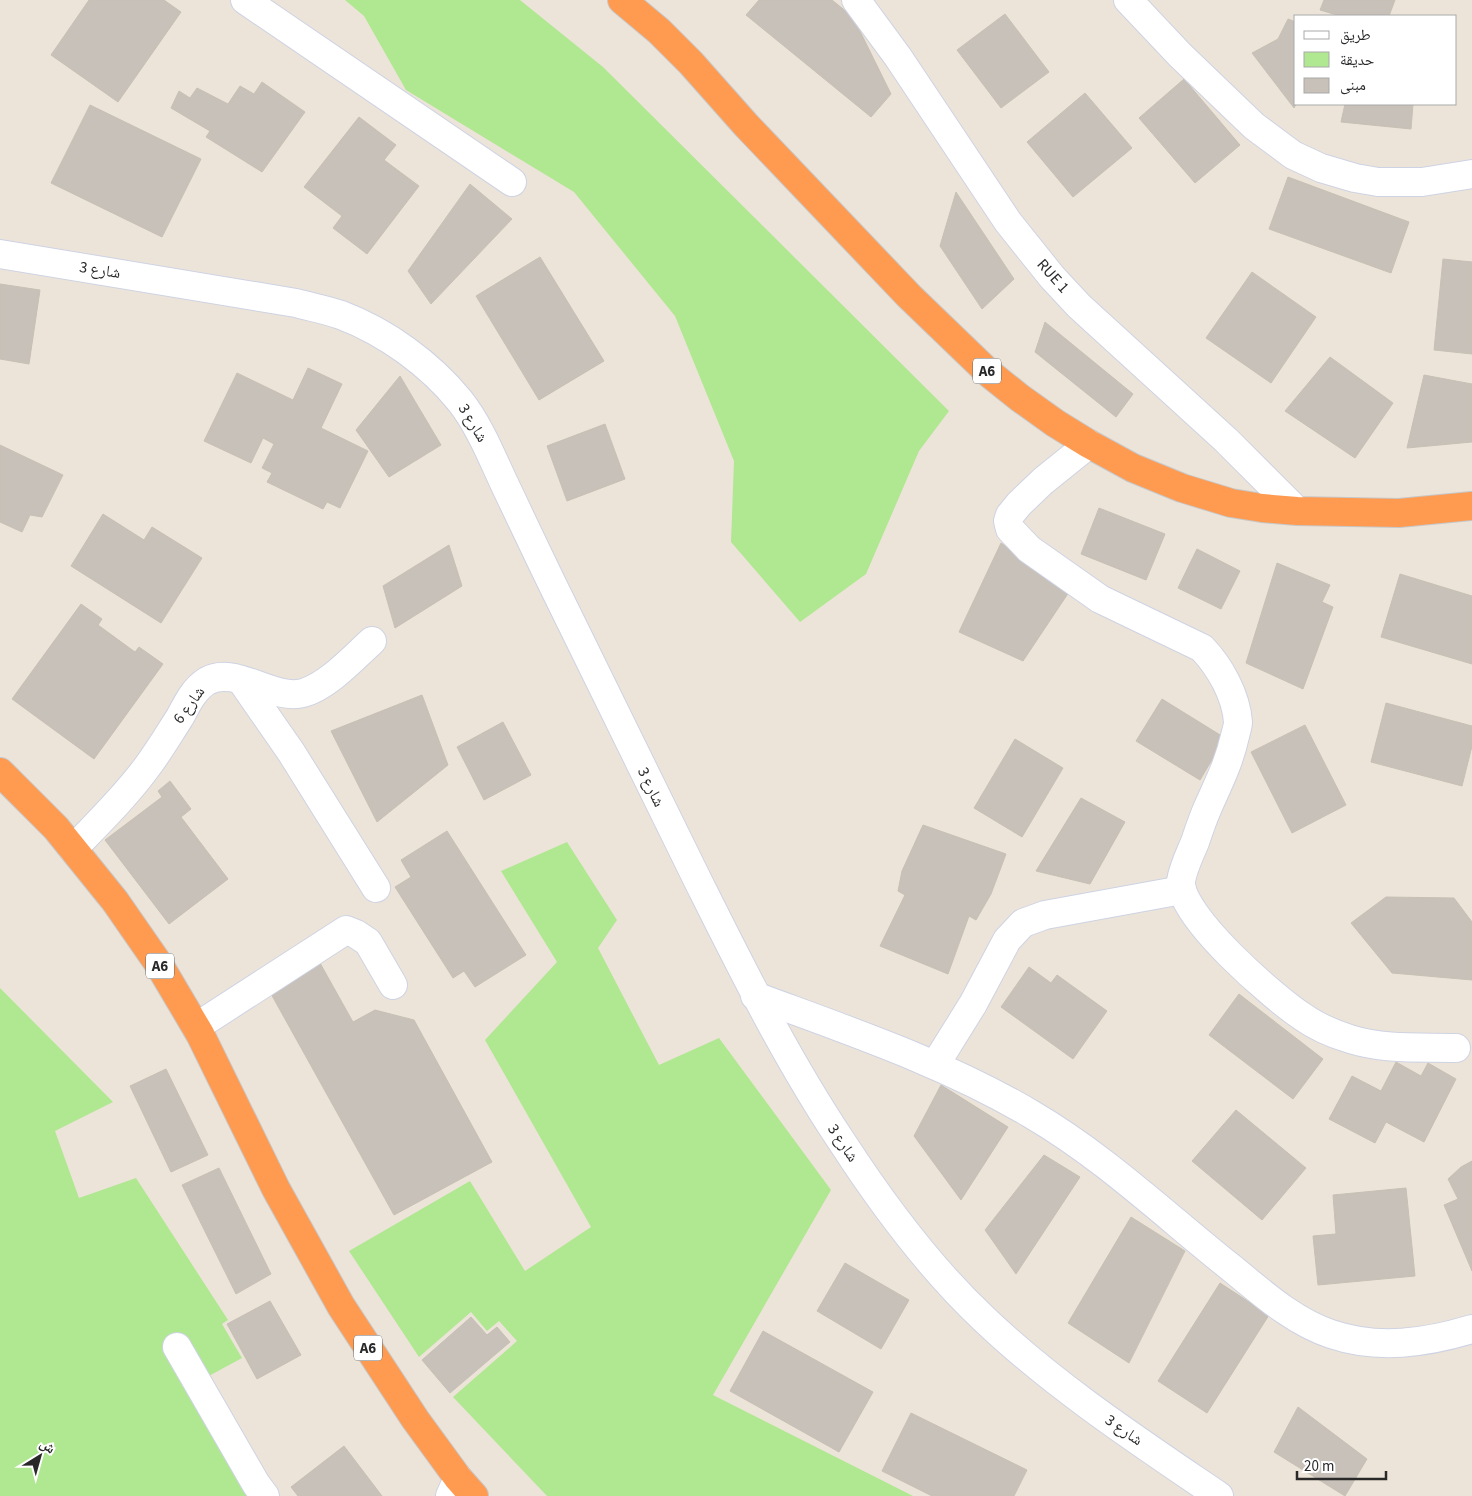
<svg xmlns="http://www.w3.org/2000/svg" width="1472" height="1496" font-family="'Source Sans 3','Noto Naskh Arabic',sans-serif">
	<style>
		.green { fill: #b0e791 }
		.building { fill: #c7c1b9; stroke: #c7c0b3 }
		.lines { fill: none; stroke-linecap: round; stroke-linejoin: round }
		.minor-casing { stroke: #ced3e3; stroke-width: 30 }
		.highway-casing { stroke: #c7c7c7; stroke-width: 30 }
		.minor { stroke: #fff; stroke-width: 28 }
		.highway { stroke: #ff9a51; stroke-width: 28 }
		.labels { text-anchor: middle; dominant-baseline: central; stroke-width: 4; stroke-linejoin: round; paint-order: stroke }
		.shield { fill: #fff; stroke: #696969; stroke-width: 1 }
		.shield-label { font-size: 15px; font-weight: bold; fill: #292929 }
		.street-label { font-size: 16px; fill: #292929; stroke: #fff }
	</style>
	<rect width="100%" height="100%" fill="#ece4d9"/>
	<g class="green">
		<polygon points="345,0 520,0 603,67 949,411 919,451 866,574 800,622 731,542 734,461 675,316 574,192 406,90 364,16"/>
		<polygon points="567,842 617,920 598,948 659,1065 719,1038 831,1190 713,1395 913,1496 547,1496 453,1397 517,1341 499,1321 487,1331 471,1312 419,1357 349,1251 470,1181 525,1271 591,1227 485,1040 557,962 501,871"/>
		<polygon points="0,988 113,1102 55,1131 79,1198 136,1178 228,1320 222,1324 242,1358 207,1377 178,1334 266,1496 0,1496"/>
	</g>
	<g class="building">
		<polygon points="89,0 164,0 181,12 118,102 51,55"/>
		<polygon points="759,0 832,0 853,17 891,94 871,117 746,15"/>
		<polygon points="1324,0 1395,0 1389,16 1340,16 1320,10"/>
		<polygon points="1005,14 1049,72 1001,108 957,50"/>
		<polygon points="1288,19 1296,22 1296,104 1294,108 1252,53 1278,39"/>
		<polygon points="1184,79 1240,145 1195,183 1139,118"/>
		<polygon points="262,82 305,112 262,172 206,137 210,131 171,108 179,91 190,98 197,88 228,104 240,86 254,94"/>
		<polygon points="1085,93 1132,148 1073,197 1027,142"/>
		<polygon points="1345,104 1413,104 1411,129 1341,122"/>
		<polygon points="90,105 201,159 162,237 51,183"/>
		<polygon points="359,117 396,145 384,160 419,186 367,254 333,228 342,216 304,187"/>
		<polygon points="1288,177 1409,222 1391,273 1269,229"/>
		<polygon points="470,184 512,219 431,304 408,271"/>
		<polygon points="956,192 1014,279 982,309 940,246"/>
		<polygon points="540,257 604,361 539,400 476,296"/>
		<polygon points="1443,259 1472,262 1472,354 1434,350"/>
		<polygon points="1252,272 1316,317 1271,383 1206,338"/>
		<polygon points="0,284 40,290 29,364 0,359"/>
		<polygon points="1045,322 1133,394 1116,417 1035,352"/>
		<polygon points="1330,357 1393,403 1355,458 1285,411"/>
		<polygon points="308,368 342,384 321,428 368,451 340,508 327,502 323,509 267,482 272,473 262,468 274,444 263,438 251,463 204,441 237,373 293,400"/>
		<polygon points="1424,375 1472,384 1472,442 1407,448"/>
		<polygon points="400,376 441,445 389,477 356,430"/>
		<polygon points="605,424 625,479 567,501 547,446"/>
		<polygon points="0,445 63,475 42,517 30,515 22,532 0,522"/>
		<polygon points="1099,508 1165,534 1146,580 1081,554"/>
		<polygon points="103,514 144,540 152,527 202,558 161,623 71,566"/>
		<polygon points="1001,543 1069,592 1023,661 959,632"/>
		<polygon points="449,545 462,586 395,628 383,586"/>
		<polygon points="1197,549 1240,571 1221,609 1178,588"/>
		<polygon points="1277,563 1330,585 1322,602 1333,607 1303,689 1246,663"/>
		<polygon points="1400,574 1472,596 1472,664 1381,637"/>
		<polygon points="81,604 102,619 98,625 135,652 139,647 163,664 94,759 12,699"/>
		<polygon points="422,695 448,765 377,822 331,731"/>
		<polygon points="1162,699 1225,738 1200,780 1136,741"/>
		<polygon points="1386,703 1472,726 1472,746 1462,786 1371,762"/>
		<polygon points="503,722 531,775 484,800 457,747"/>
		<polygon points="1305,725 1346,805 1292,833 1251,752"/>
		<polygon points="1015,739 1063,768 1022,837 974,808"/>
		<polygon points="170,781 191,809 181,817 228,879 169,924 105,840 162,797 158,791"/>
		<polygon points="1081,798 1125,822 1090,884 1036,871"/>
		<polygon points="923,825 1006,854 991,894 976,920 969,916 948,974 880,946 905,895 898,891 902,871"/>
		<polygon points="447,831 526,955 475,987 464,971 453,978 395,887 411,877 401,860"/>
		<polygon points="1386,897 1454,898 1472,922 1472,980 1392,973 1351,923"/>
		<polygon points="320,963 353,1022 375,1010 414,1020 492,1162 394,1215 270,992"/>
		<polygon points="1029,967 1051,983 1057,975 1107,1011 1073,1059 1001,1007"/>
		<polygon points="1239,994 1323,1059 1293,1099 1209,1035"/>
		<polygon points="1396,1062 1421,1076 1428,1063 1456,1079 1424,1142 1386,1122 1375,1143 1329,1119 1352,1076 1381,1091"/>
		<polygon points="166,1069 208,1155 171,1172 130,1086"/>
		<polygon points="941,1085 1008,1127 961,1200 914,1136"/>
		<polygon points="1236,1110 1306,1168 1262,1220 1192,1161"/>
		<polygon points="1044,1155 1080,1177 1016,1274 985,1230"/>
		<polygon points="1472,1161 1472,1271 1444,1205 1458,1199 1448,1179 1461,1167"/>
		<polygon points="219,1168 271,1274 236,1294 182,1185"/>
		<polygon points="1406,1188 1415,1276 1318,1285 1313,1236 1336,1234 1333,1195"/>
		<polygon points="1131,1217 1185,1251 1129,1363 1068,1323"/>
		<polygon points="845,1263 909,1300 881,1349 817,1311"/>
		<polygon points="1220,1283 1269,1315 1207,1413 1158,1381"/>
		<polygon points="270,1301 301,1355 257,1379 227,1324"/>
		<polygon points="471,1317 487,1335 497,1327 510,1342 450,1393 422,1360"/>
		<polygon points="763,1331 873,1392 839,1452 730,1391"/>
		<polygon points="1298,1407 1367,1459 1345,1496 1274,1452"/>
		<polygon points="911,1413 1027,1470 1014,1496 932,1496 882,1471"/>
		<polygon points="344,1446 382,1496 298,1496 291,1487"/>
	</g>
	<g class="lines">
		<g class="minor-casing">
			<g id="minor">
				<polyline points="245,0 512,182"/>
				<polyline points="856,0 898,57 1008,222 1052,277 1079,306 1226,440 1297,511"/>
				<polyline points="1128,0 1180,55 1254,126 1293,155 1321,168 1355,178 1378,182 1422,182 1472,174"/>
				<path d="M0,254L296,303C311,307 327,310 341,315C386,332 430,364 460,401C479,425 491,455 504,483C524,525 544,568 565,610C609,701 654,792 699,883C743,971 787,1060 842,1142C881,1202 931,1269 983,1318C1053,1385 1138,1441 1219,1496"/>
				<path d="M1089,444L1043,481L1019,504L1010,515L1008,521L1010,529L1029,549L1100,599L1202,648C1220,667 1236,695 1238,722C1238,726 1236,732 1235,736C1229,763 1219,782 1208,807C1203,818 1199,830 1195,842C1190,854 1183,868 1181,881C1179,916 1274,998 1303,1017C1317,1027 1334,1034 1350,1039C1384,1050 1421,1047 1456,1048"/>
				<polyline points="241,680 291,752 376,888"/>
				<path d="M73,849C98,823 125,797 147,767C159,751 169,734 180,717C187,704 194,689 207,681C236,665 272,701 303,693C328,686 353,658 372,641"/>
				<path d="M755,996C849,1031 945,1063 1031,1114C1103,1156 1164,1214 1229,1266C1260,1291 1292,1321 1331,1334C1378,1350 1426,1343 1472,1329"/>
				<polyline points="196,1027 346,930 356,934 368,942 393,985"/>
				<polyline points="935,1065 973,1004 1007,940 1023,923 1045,915 1182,890"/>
				<polyline points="177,1347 256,1484 265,1496"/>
				<polyline points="450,1496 458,1478"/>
			</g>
		</g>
		<g class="highway-casing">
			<g id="highway">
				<polyline points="622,0 659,31 691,63 746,125 909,296 990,374 1020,398 1055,423 1089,444 1133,468 1182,488 1231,503 1262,508 1297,511 1399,513 1472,506"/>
				<polyline points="0,772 56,828 115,901 158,963 200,1034 276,1189 341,1306 415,1419 458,1478 474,1496"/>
			</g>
		</g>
		<use href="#minor" class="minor"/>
		<use href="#highway" class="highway"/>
	</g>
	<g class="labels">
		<g class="shield">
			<rect x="973" y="358.5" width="28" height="25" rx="4"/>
			<rect x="146" y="953.5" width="28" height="25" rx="4"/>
			<rect x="354" y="1335.5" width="28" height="25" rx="4"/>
		</g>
		<g class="shield-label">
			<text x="987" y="371">A6</text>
			<text x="160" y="966">A6</text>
			<text x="368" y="1348">A6</text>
		</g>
		<g class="street-label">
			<text transform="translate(100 270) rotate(9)">شارع 3</text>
			<text transform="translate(1053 276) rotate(48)">RUE 1</text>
			<text transform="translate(473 423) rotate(59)">شارع 3</text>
			<text transform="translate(189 705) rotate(-54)">شارع 6</text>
			<text transform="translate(651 787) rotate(64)">شارع 3</text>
			<text transform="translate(843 1143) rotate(56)">شارع 3</text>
			<text transform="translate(1124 1430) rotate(35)">شارع 3</text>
		</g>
	</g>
	<rect x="1294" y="15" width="162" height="90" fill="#ffffff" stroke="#a9a9a9"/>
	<rect x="1304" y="31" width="25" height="8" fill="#ffffff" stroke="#a9a9a9"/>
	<text x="1340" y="40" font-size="15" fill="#292929">طريق</text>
	<rect x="1304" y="52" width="25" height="15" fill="#b0e791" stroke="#a9a9a9"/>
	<text x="1340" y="65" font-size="15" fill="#292929">حديقة</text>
	<rect x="1304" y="78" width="25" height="15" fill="#c7c1b9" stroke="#a9a9a9"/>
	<text x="1340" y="90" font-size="15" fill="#292929">مبنى</text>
	<g transform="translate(40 1456) rotate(37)" stroke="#ffffff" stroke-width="4" paint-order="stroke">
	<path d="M0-4L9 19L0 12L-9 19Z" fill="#292929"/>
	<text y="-8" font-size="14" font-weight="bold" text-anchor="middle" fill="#292929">ش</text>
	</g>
	<path d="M1297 1471v8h89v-8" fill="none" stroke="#292929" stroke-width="2.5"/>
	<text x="1304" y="1471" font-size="15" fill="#292929" stroke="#ffffff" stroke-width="4" paint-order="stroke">20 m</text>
</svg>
